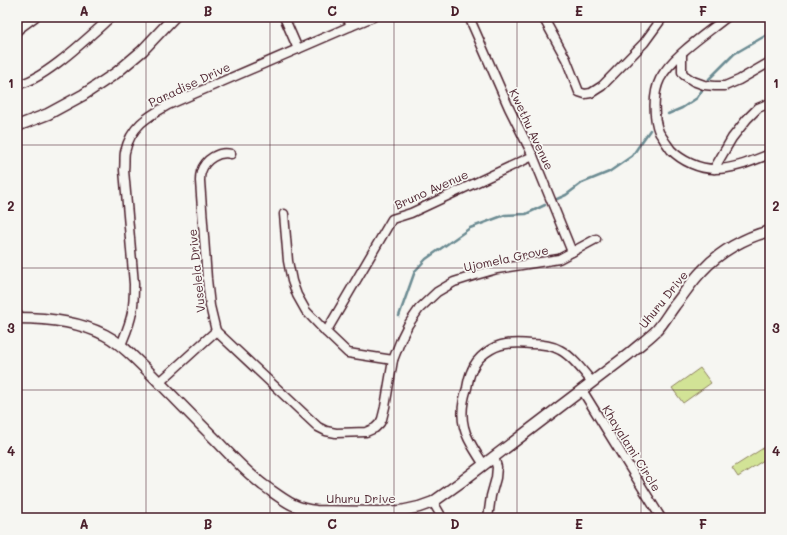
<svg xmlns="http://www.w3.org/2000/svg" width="787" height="535" font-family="Mali,sans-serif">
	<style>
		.garden { fill: #d2e396; stroke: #8e8160 }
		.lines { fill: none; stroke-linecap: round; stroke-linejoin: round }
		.stream { stroke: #6c8c93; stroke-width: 2.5 }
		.minor-casing { stroke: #4a1f2b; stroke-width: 11 }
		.tertiary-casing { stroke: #4a1f2b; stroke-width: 13 }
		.minor { stroke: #f6f6f2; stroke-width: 8 }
		.tertiary { stroke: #f6f6f2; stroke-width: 10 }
		.grid { fill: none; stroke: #4a1f2b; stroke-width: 1; stroke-opacity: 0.55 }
		.labels { text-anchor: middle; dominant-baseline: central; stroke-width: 3.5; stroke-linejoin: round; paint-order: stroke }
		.street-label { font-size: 12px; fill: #4a1f2b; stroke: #f6f6f2 }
		.neatline { fill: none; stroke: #4a1f2b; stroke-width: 1.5 }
		.grid-label { font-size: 13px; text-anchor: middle; font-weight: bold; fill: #4a1f2b }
	</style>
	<rect width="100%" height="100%" fill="#f6f6f2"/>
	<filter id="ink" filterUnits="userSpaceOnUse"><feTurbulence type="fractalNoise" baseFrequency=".025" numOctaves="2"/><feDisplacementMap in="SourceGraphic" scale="8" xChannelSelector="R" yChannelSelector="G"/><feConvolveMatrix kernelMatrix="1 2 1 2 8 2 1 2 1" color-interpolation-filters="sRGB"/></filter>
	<g filter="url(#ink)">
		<g class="garden">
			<polygon points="700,368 711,383 683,403 672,388"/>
			<polygon points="765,447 770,456 738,477 732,468"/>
		</g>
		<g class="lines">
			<g class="stream">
				<polyline points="709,79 734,54 770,33"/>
				<polyline points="668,114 682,108 697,98 704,87"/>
				<polyline points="557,199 566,195 582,183 609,172 632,156 650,130"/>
				<polyline points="399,316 415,271 426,259 470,228 505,215 526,214 545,205"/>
			</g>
			<g class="minor-casing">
				<g id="minor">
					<polyline points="284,17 298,49"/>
					<polyline points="347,17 351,26"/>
					<polyline points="469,17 509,108 533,156 572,252"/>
					<polyline points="543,17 566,59 579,92 585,94 591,93 602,86 644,43 663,17"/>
					<path d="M727,17C706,34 673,55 660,79C653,93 653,117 659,132C660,135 663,137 664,140C666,143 669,147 671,150C682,161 699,169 715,169C735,169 752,161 770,154"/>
					<polyline points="17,31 20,28 35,17"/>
					<polyline points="682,54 682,72 684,75 693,81 704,85 715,86 725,86 739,80 770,62"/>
					<path d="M17,84C40,84 93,33 111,17"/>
					<polyline points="714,169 732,138 747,119 758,108 770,103"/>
					<polyline points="284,214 288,261 292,281 297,295 306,311 326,332 348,353 393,360"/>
					<polyline points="216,331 318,427 326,431 336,433 366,432 375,428 380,423 382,419 385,407 393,360 402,337 408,325 419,309 437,292 454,282 476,275 497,269 559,259 596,239"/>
					<polyline points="326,332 392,219 411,213 533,156"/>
					<path d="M121,345C125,335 130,324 132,312C134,303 134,293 134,284L124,170C125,164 124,157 125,152C131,126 147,117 168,105L351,26L373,17"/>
					<path d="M160,382L216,331L210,306L207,279L200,181C200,179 200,175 201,172C205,159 219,151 231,154"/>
					<polyline points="582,390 661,518"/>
					<path d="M484,465C477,453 467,441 464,427C461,415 463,400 467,388C468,382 469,376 472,370C477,357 492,346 506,344C514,343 523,343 531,344C541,344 551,345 560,350C572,356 584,372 592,382"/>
					<polyline points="433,502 440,514 440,518"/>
					<polyline points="488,518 491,496 496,478 497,467 494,457"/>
				</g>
			</g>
			<g class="tertiary-casing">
				<g id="tertiary">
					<polyline points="17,126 48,114 83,95 116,73 142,51 174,17"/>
					<path d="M17,318C47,318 78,321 105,335C121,343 132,356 145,368C169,392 193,417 217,441C232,457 246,472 263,485C282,498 293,509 316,511L378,512L401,511L419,507L433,502L461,482L629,354C638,346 649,338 657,330C664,322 669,313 675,305C684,294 692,281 702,271C719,252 745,237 770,231"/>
				</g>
			</g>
			<use href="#minor" class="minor"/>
			<use href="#tertiary" class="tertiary"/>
		</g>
	</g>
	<path class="grid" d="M146,17V518M270,17V518M394,17V518M517,17V518M641,17V518M17,145H770M17,268H770M17,390H770"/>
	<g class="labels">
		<g class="street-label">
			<text transform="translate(189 84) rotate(-25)">Paradise Drive</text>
			<text transform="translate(532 129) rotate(65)">Kwethu Avenue</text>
			<text transform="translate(431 189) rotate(-24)">Bruno Avenue</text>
			<text transform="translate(506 258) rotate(-12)">Ujomela Grove</text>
			<text transform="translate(196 271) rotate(-96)">Vuselela Drive</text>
			<text transform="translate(663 299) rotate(-51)">Uhuru Drive</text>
			<text transform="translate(632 448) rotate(58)">Khayalami Circle</text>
			<text x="361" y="498">Uhuru Drive</text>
		</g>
	</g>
	<rect width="787" height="535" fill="none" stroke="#f6f6f2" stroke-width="44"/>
	<rect x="22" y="22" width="743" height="491" class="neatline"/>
	<g class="grid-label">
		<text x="84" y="16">A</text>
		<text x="208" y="16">B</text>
		<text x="332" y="16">C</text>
		<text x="455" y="16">D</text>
		<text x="579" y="16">E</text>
		<text x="703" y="16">F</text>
		<text x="11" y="88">1</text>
		<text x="776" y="88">1</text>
		<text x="11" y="211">2</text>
		<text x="776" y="211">2</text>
		<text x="11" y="333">3</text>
		<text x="776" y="333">3</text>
		<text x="11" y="456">4</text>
		<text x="776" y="456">4</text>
		<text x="84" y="529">A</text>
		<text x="208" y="529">B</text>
		<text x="332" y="529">C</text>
		<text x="455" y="529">D</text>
		<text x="579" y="529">E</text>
		<text x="703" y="529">F</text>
	</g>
</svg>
